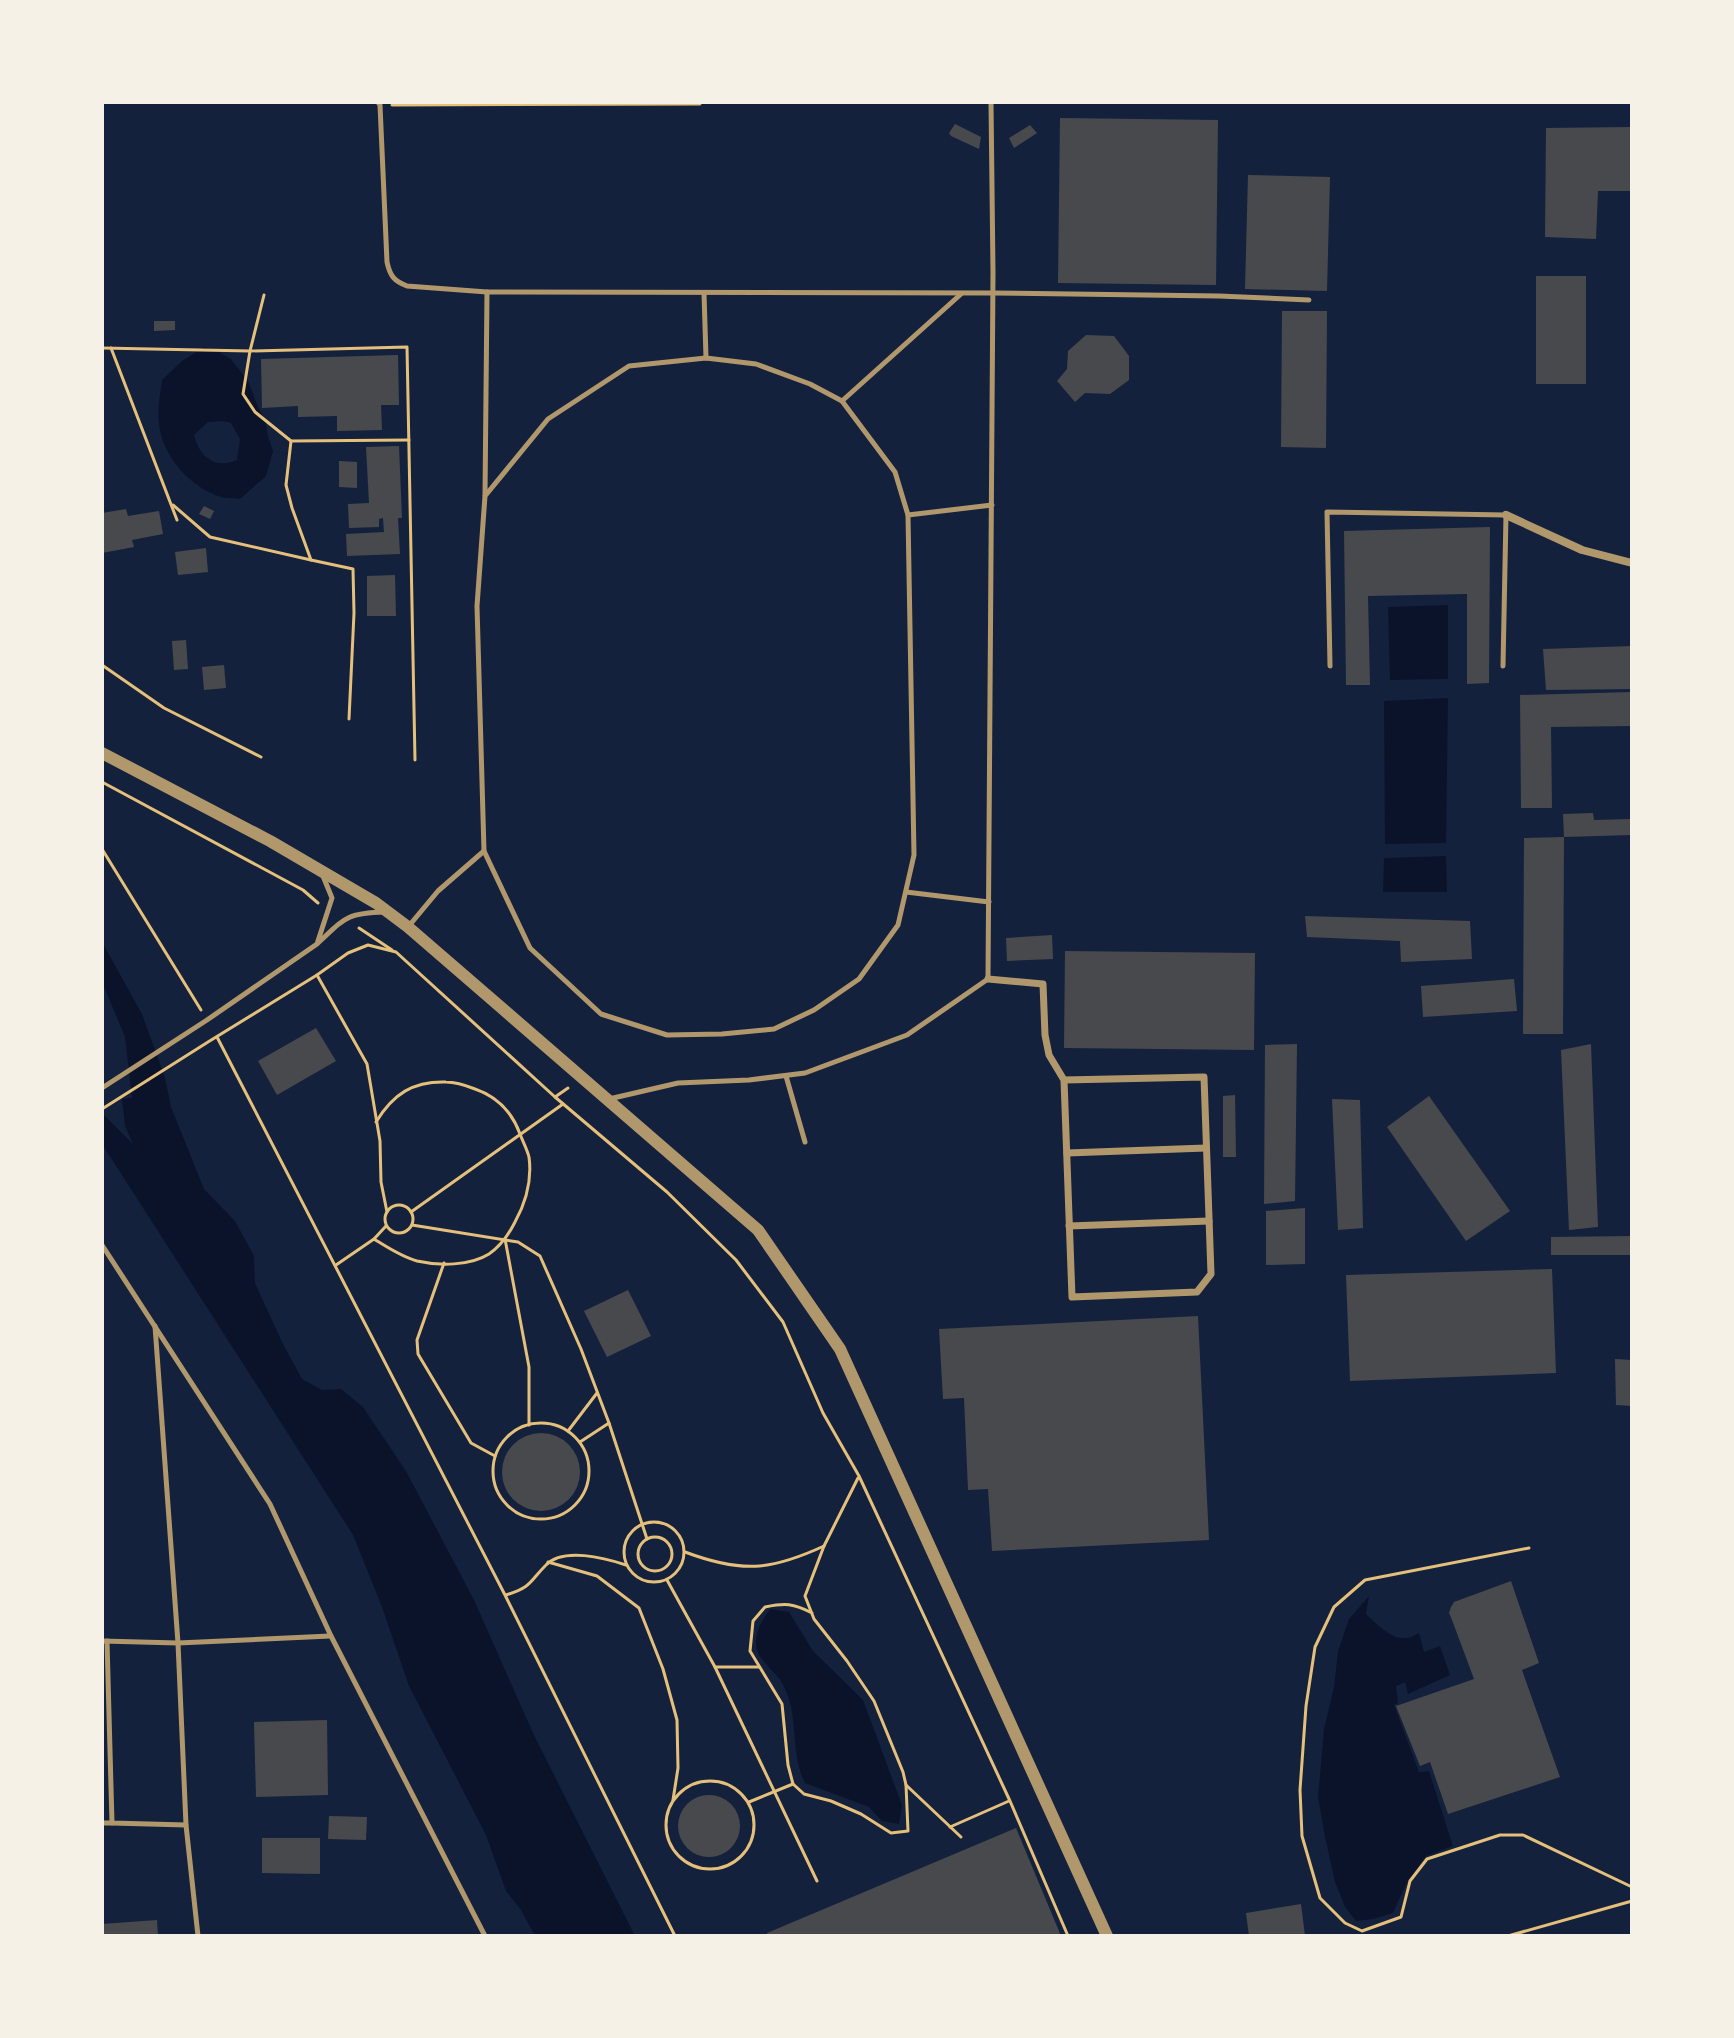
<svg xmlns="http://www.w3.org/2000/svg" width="1734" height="2038" font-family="'Golos Text',sans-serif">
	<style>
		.water { fill: #0b132b; fill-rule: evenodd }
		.building { fill: #48494c }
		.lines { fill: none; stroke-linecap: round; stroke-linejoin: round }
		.path { stroke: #e5c07b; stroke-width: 3 }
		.service { stroke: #b1986c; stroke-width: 5 }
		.pedestrian { stroke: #b1986c; stroke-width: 7 }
		.minor { stroke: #b1986c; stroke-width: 8 }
		.tertiary { stroke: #b1986c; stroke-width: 12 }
	</style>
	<rect width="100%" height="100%" fill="#14213d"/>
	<g class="water">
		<path d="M204,347L217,351L231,359L248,381L258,407L265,420L268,436L273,451L266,476L240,499C234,498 227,499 221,497C191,488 162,456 159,424C157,410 160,395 162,380L182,361ZM223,421L231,423L240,439L237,460C215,469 200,458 194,435L208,422Z"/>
		<polygon points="1448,605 1448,679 1390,680 1388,607"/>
		<polygon points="1448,698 1446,843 1385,844 1384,701"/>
		<polygon points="1446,856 1447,892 1383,892 1384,858"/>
		<polygon points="102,942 142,1014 165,1078 171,1107 204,1189 235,1221 254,1256 255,1283 282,1342 302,1379 322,1390 341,1389 363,1407 406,1471 474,1600 533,1733 635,1936 535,1936 521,1910 506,1891 486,1835 409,1686 382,1607 353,1535 102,1144 102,1110 104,1115 133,1144 125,1126 122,1099 132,1098 125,1037 102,982"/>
		<path d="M1369,1596L1366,1614C1376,1623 1391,1640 1406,1638C1411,1638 1415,1635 1419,1633L1424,1652L1440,1646L1450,1675L1408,1694L1405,1682L1396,1686L1398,1703L1394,1705L1419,1772L1429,1771L1453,1846L1426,1856L1407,1882L1393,1913L1373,1919L1356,1921L1345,1907L1335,1882L1325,1837L1318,1797L1324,1729L1334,1687L1338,1651L1349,1619Z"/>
		<path d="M770,1609L789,1612L813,1651L863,1700L902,1805L899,1824L882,1821L869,1807L805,1783C789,1751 800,1715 783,1685C776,1671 756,1660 756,1643C756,1630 763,1619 770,1609Z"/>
	</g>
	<g class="building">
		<polygon points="1060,118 1218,120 1216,285 1058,283"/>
		<polygon points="955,124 981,137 979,149 951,136 949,133"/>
		<polygon points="1030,125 1037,133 1014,148 1009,138"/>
		<polygon points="1632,127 1632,191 1598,191 1596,239 1545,237 1546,128"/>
		<polygon points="1248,175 1330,177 1327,291 1245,289"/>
		<rect x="1536" y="276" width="50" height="108"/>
		<polygon points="1282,311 1327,311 1326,448 1281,447"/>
		<polygon points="154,321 175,321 175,330 154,331"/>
		<polygon points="1086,335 1114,336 1129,356 1129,380 1110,394 1085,393 1075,402 1057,381 1067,369 1068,351"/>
		<polygon points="398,355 399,405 381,405 382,430 337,431 337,416 298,417 298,406 262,408 261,359"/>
		<polygon points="399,446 402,518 398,518 400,554 347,556 346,534 384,532 383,518 379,519 379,527 349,528 348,504 369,503 366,447"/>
		<polygon points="339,461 357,462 357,488 339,487"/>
		<polygon points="204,506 214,511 210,519 199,514"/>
		<polygon points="126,509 128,516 159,511 163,534 132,540 134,547 102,553 102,513"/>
		<polygon points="1490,527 1489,683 1467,684 1467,594 1368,596 1370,685 1346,685 1344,531"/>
		<polygon points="206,548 208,572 178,575 175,552"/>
		<polygon points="395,575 396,616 367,616 367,576"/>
		<polygon points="186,640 188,669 174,670 172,641"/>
		<polygon points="1632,646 1632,689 1546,690 1543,649"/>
		<polygon points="224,665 226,688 204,690 202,667"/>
		<polygon points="1632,692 1632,726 1551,727 1552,808 1521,808 1520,695"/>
		<polygon points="1593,813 1594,820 1632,819 1632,835 1564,837 1563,814"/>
		<polygon points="1564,837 1563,1034 1523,1034 1524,838"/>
		<polygon points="1305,916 1470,921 1472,959 1401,962 1400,941 1307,937"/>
		<polygon points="1052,935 1053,959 1007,961 1006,938"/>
		<polygon points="1065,951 1255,953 1254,1050 1064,1048"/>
		<polygon points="1514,979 1517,1011 1423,1017 1421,986"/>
		<polygon points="316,1028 336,1061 277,1095 258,1061"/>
		<polygon points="1297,1044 1295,1201 1264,1204 1265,1045"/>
		<polygon points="1591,1044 1598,1227 1569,1230 1561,1050"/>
		<polygon points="1235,1095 1236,1157 1223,1157 1223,1096"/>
		<polygon points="1429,1096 1510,1211 1466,1241 1387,1127"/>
		<polygon points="1332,1099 1360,1100 1363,1228 1338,1230"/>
		<polygon points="1305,1208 1305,1264 1266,1265 1266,1211"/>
		<polygon points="1632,1236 1632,1255 1551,1255 1551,1237"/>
		<polygon points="1552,1269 1556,1373 1350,1381 1346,1275"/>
		<polygon points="628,1290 651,1336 607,1357 584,1311"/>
		<polygon points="1198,1316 1209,1540 992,1551 988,1489 968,1490 964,1398 943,1399 939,1329"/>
		<polygon points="1615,1359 1632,1360 1632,1406 1616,1405"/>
		<circle cx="541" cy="1472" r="39"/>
		<polygon points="1511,1581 1539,1663 1522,1670 1560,1777 1448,1814 1430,1762 1420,1766 1396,1706 1474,1679 1452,1620 1449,1613 1451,1607 1454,1602"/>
		<polygon points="327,1720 328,1795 256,1797 254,1722"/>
		<circle cx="709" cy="1826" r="31"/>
		<polygon points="329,1816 367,1817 366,1840 328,1839"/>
		<polygon points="1016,1828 1061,1936 768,1936 767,1933"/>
		<polygon points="262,1838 320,1838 320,1874 262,1873"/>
		<polygon points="1301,1904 1305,1936 1249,1936 1246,1913"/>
		<polygon points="157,1920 158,1936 102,1936 102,1924"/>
	</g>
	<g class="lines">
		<g class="path">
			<polyline points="392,105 700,104"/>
			<polyline points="264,295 250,351 243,394 255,412 291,441 409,440"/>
			<polyline points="102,348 250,351 407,347 415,760"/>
			<polyline points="111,348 177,520"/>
			<polyline points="291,441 286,485 292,508 311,560 353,569 354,613 349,719"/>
			<polyline points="173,505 210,537 311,560"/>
			<polyline points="102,665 164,708 261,757"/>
			<polyline points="102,782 303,890 318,903"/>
			<polyline points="102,849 201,1010"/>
			<polyline points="359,928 392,950"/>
			<polyline points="317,975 367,1064 380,1141 381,1182 387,1212"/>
			<polyline points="217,1037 505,1595 675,1936"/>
			<polyline points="555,1097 568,1088"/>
			<polyline points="102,1109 208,1042 317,975 348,953 368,945 396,952 555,1097 667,1192 736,1260 783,1322 823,1413 859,1476 1010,1801 1068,1936"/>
			<circle cx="399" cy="1219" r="14"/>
			<polyline points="411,1212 563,1104"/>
			<polyline points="412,1225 518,1242 540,1256 581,1349 609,1423 647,1539"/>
			<path d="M374,1239C387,1247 402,1257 417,1261C439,1266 470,1266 489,1254C501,1246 509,1234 515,1222C526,1202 532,1179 529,1157C527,1149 523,1142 520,1134C512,1112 498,1097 475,1089C465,1085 456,1082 446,1082C413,1081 393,1094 376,1122"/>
			<polyline points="505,1239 529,1367 529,1425"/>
			<polyline points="444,1263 417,1340 418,1354 471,1443 495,1456"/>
			<polyline points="336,1265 374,1239 386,1226"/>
			<circle cx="541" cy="1471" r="48"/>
			<polyline points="568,1431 597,1393"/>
			<polyline points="580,1442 609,1423"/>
			<circle cx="654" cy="1552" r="30"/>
			<circle cx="655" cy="1554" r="17"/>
			<polyline points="1529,1548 1365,1580 1334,1607 1315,1647 1306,1706 1300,1790 1302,1836 1320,1898 1345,1923 1362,1931 1401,1917 1410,1881 1427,1859 1500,1835 1523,1835 1632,1887"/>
			<path d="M685,1552C741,1573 770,1571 824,1546"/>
			<polyline points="548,1562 597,1576 639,1608 663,1669 677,1720 678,1768 673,1800"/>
			<polyline points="667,1580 715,1667 817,1881"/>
			<path d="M506,1595C532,1587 529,1582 546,1565C563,1547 605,1558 626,1565"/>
			<path d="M812,1613C793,1603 785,1603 765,1607L753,1621L750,1651L782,1704L788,1765L793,1784L804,1794L831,1801L861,1814L891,1833L908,1831L906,1785L903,1772L874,1701L847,1661L814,1619L805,1596L824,1546L858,1478"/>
			<polyline points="715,1667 759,1667"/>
			<circle cx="710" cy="1825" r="44"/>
			<polyline points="906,1785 961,1837"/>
			<polyline points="749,1802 793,1784"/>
			<polyline points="950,1827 1009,1801"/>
			<polyline points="1508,1936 1632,1901"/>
		</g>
		<g class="service">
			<path d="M378,102L380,105L387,262C390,276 394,281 407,286L487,292L993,293L1219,296L1309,300"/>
			<polyline points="704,293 706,358"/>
			<polyline points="961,294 842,401 810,384 756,364 706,358 629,366 548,419 485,496 477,606 484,851 530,948 601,1014 667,1035 722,1034 774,1029 814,1010 859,979 898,925 914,855 908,515 992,505"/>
			<polyline points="842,401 895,472 908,515"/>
			<polyline points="485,495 487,292"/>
			<polyline points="1330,666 1327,512 1506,515 1503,666"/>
			<polyline points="906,892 989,902"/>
			<polyline points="408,927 438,891 484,851"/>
			<path d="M318,943C345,918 346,913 385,912"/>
			<polyline points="786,1076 805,1142"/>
			<polyline points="102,1088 207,1020 317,944 332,898 323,876"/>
			<polyline points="609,1099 678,1083 749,1080 805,1073 907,1035 988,979 993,273 991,102"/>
			<polyline points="102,1245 270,1504 331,1636 485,1936"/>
			<polyline points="155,1326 178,1643 330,1636"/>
			<polyline points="102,1641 178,1643 186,1825 198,1936"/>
			<polyline points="107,1641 112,1823 186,1825"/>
			<polyline points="102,1823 112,1823"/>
		</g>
		<g class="pedestrian">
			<polyline points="988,979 1043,984 1045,1035 1049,1055 1064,1080 1072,1297 1197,1292 1211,1274 1204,1077 1064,1080"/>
			<polyline points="1067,1153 1206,1148"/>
			<polyline points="1069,1226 1209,1221"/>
		</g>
		<polyline class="minor" points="1506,515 1582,550 1632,563"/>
		<polyline class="tertiary" points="102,753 270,841 376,903 408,927 489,997 758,1230 840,1349 1107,1936"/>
	</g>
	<rect width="1734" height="2038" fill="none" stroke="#f6f1e7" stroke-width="208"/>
</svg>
